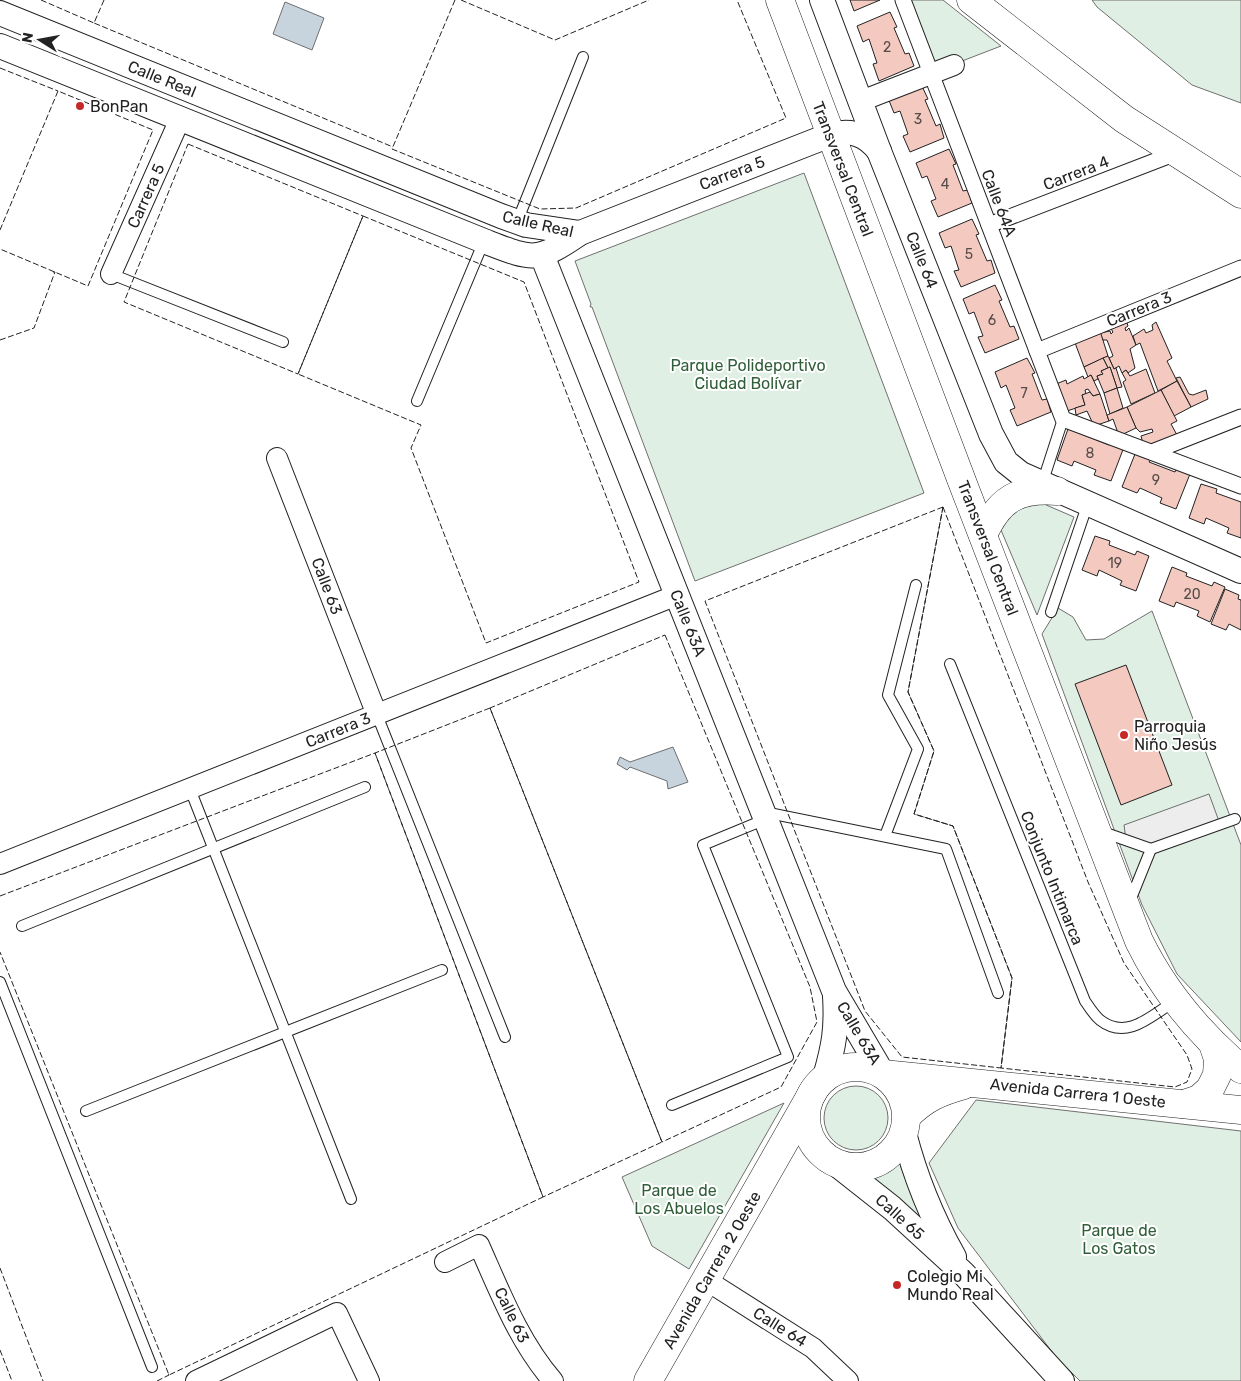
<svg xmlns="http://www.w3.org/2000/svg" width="1241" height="1381" font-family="Rubik,sans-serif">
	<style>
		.green { fill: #e0efe3; stroke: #6f6f6f }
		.parking { fill: #ededed; stroke: #6f6f6f }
		.water { fill: #c7d3dd; stroke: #6f6f6f }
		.building { fill: #f3c9c0; stroke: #222 }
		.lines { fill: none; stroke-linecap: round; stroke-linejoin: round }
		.service-casing { stroke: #222; stroke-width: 12 }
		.pedestrian-casing { stroke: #222; stroke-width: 17 }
		.minor-casing { stroke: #222; stroke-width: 22 }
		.tertiary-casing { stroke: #222; stroke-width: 26 }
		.secondary-casing { stroke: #222; stroke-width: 29 }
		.service { stroke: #fff; stroke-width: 10 }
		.pedestrian { stroke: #fff; stroke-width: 15 }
		.minor { stroke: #fff; stroke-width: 20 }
		.tertiary { stroke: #fff; stroke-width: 24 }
		.secondary { stroke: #fff; stroke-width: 28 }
		.fence { stroke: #222; stroke-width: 1; stroke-dasharray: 6 2.5; stroke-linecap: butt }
		.poi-dot { fill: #c62828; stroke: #fff; stroke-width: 2 }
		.labels { text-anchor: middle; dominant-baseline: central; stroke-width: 4; stroke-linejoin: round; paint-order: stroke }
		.number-label { font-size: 14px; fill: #564c4a }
		.street-label { font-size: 16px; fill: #222; stroke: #fff }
		.poi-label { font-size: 16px; fill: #222; stroke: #fff; text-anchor: start }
		.park-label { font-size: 16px; fill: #2f5e38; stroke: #fff }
	</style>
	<rect width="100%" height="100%" fill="#fff"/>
	<g class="green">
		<polygon points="903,0 943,0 1001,46 931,73"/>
		<polygon points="1092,0 1241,0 1241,103 1192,85 1097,7"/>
		<polygon points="804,173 924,493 695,581 592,307 590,307 591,304 575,261"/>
		<polygon points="1037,501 1074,517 1037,615 998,523 1003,514"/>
		<polygon points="1058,608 1073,617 1086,640 1104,639 1152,611 1241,845 1241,1042 1177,974 1142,905 1042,634"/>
		<circle cx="856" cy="1118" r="32"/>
		<polygon points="976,1100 1241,1131 1241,1381 1080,1381 1056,1357 958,1228 929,1163"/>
		<polygon points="784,1103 689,1269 652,1246 622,1177"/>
		<polygon points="898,1159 924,1225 874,1178"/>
	</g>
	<polygon class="parking" points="1209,794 1220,824 1151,849 1126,840 1124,825"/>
	<g class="water">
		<polygon points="285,2 324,18 312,50 273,34"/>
		<polygon points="673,747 688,782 668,789 667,781 630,767 627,770 617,764 620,757 630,762"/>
	</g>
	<g class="building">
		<polygon points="850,0 880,0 854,11"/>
		<polygon points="890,12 897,27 894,28 905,54 909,53 914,66 879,81 873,64 877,63 869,39 863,42 857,26"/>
		<polygon points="921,84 928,99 925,100 936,126 940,124 944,138 910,152 903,136 908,134 900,111 894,113 888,98"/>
		<polygon points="949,149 956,164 953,165 963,191 968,190 972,203 938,217 931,201 936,199 927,176 922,178 916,163"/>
		<polygon points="972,219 979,234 976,235 987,261 991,260 995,273 961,287 954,271 959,270 951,246 945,248 939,233"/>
		<polygon points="995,285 1002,300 999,301 1010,327 1014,326 1019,339 985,353 978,337 983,336 974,312 969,314 963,299"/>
		<polygon points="1126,320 1128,326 1125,328 1126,331 1129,328 1136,345 1130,349 1135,368 1128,373 1126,370 1122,373 1119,366 1114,369 1109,358 1113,356 1107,340 1103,340 1100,333 1110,331 1111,334 1113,332 1110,327"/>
		<polygon points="1156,322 1172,358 1167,361 1177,381 1158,391 1140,343 1136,345 1133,336 1144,329 1146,333 1153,330 1152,325"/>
		<polygon points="1100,331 1108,356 1084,367 1074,340"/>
		<polygon points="1108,356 1114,369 1116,368 1122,387 1117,388 1110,367 1108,368 1103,358"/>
		<polygon points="1027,358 1035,373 1032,374 1042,400 1047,399 1051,412 1017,426 1010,410 1015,408 1006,385 1001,388 995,372"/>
		<polygon points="1103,358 1108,368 1101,371 1103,374 1097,376 1098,379 1094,381 1091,375 1088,377 1084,367"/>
		<polygon points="1110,367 1117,388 1104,393 1097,376 1103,374 1101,371"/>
		<polygon points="1146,369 1155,393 1131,404 1123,382 1126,380 1122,373 1126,370 1130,376"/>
		<polygon points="1091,375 1100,394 1093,396 1088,389 1085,390 1086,394 1082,395 1085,405 1067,411 1056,384 1066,380 1067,384 1083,376 1084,379"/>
		<polygon points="1180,377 1189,394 1193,395 1206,390 1208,399 1191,407 1176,378"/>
		<polygon points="1177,381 1191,407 1174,416 1161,390"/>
		<polygon points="1117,388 1123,408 1110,414 1104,393"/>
		<polygon points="1161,390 1177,421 1171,424 1177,435 1144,447 1141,436 1153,432 1152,429 1140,432 1136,428 1127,407"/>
		<polygon points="1090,392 1093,396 1100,394 1109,421 1094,426 1087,411 1076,415 1075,408 1085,405 1082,395"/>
		<polygon points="1127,407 1136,428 1119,436 1113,419 1109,421 1107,415"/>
		<polygon points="1069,426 1084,435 1109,445 1111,441 1124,447 1111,481 1094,475 1096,470 1074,461 1072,466 1057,460"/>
		<polygon points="1135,454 1151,459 1149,462 1175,472 1177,468 1190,474 1176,509 1160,503 1162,498 1140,488 1137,493 1122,487"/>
		<polygon points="1201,484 1217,489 1216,493 1241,502 1241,538 1227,533 1229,528 1206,518 1204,524 1189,518"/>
		<polygon points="1095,536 1110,541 1109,545 1135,555 1137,551 1149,556 1136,591 1120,585 1122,581 1099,570 1097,576 1082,570"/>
		<polygon points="1172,567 1187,573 1186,576 1212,586 1214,582 1225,587 1210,622 1197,616 1199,611 1176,602 1174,607 1159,601"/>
		<polygon points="1225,589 1239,595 1238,599 1241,600 1241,630 1229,624 1226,630 1211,624"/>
		<polygon points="1126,665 1172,785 1121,805 1075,684"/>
	</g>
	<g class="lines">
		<g class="service-casing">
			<g id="service">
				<polyline points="517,222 583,57"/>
				<polyline points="111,274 283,342"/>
				<polyline points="417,401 484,241"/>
				<polyline points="1042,484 1063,419"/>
				<polyline points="1051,612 1088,503"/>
				<path d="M950,664L1085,1001C1089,1007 1094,1015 1100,1020C1127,1041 1151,1016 1176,1000"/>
				<polyline points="377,715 505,1037"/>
				<polyline points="190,789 351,1199"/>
				<polyline points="764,812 946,849 998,993"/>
				<polyline points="1100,831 1151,849 1130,901"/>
				<polyline points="885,836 918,749 888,695 916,585"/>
				<polyline points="1151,849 1235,819"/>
				<polyline points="22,926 365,787"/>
				<polyline points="0,982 152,1367"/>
				<polyline points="672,1105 788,1057 703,845 766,819"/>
				<polyline points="86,1111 442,970"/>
			</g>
		</g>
		<g class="pedestrian-casing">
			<g id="pedestrian">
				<polyline points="903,0 1063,419 1241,486"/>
				<polyline points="989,225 1176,153"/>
				<polyline points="1037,351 1241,268"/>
				<polyline points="1152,452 1241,417"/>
			</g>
		</g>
		<g class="minor-casing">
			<g id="minor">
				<polyline points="861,101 954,65"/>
				<polyline points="111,274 180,119"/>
				<polyline points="277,458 377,715"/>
				<polyline points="0,864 677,595"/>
				<path d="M445,1262L479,1245C500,1292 519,1342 553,1381"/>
				<polyline points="706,1280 813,1348 848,1381"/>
				<polyline points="196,1381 337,1313 369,1381"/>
			</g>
		</g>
		<g class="tertiary-casing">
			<g id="tertiary">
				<polyline points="822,0 879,151 991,434 1006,462 1021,474 1241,571"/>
				<polyline points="0,13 501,216 526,225 580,233"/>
				<path d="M0,46L484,241C533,260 536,263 580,233L830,135C851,129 866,134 879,151"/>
				<polyline points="542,255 834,991 883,1074"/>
				<path d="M825,1077C834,1046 837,1028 835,996"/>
				<path d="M904,1133C915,1176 932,1218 954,1257"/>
				<polyline points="835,1163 892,1208 963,1273 1062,1381"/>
			</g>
		</g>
		<g class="secondary-casing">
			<g id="secondary">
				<path d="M780,0L963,484L1139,941C1163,990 1199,1033 1241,1069"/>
				<polyline points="971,0 1124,119 1241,194"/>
				<path d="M983,535C999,499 1018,488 1057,491"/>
				<circle cx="856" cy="1117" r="50"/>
				<polyline points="883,1074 1241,1110"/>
				<polyline points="1184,1104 1199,1099 1210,1089 1217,1075 1218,1059 1213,1044"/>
				<path d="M907,1116C925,1098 939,1092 964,1085"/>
				<polyline points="648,1381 814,1090"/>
			</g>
		</g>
		<use href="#service" class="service"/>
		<use href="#pedestrian" class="pedestrian"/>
		<use href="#minor" class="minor"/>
		<use href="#tertiary" class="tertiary"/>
		<use href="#secondary" class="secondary"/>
		<g class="fence">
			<polyline points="41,0 94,23 95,21"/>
			<polyline points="104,0 94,23 393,147"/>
			<polyline points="455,0 392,149 540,209 576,208 786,118 737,0"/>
			<polyline points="461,0 555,40 649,0"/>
			<polyline points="0,68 58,91"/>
			<polygon points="188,144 363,216 298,374 124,302"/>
			<polygon points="363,216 524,282 639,582 486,643 411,448 421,425 298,374"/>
			<polyline points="0,230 58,91 153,130 88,286 0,249"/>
			<polyline points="0,340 34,328 55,272 53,272"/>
			<polygon points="943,507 908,692 934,751 914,814 953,826 1012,978 1001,1068 902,1057 865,1011 705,601"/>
			<polygon points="943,507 1088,882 1124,963 1187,1055 1192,1069 1187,1082 1175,1087 1001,1068 1012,978 953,826 914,814 934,751 908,692"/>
			<polygon points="665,635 810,987 817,1022 781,1087 662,1142 490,708"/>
			<polygon points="490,708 662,1142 543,1197 375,753"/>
			<polyline points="0,896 375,753 543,1197 169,1375 0,952"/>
			<polyline points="0,1268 43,1381"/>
			<polyline points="0,1350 12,1381"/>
			<polyline points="157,1381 169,1375 168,1374"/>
		</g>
	</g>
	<g class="poi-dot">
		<circle cx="80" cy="106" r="5"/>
		<circle cx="1124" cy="735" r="5"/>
		<circle cx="897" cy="1285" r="5"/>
	</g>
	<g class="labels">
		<g class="number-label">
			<text x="887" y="47">2</text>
			<text x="918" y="119">3</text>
			<text x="945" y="184">4</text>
			<text x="969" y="254">5</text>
			<text x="992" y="320">6</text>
			<text x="1024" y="393">7</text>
			<text x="1090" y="453">8</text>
			<text x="1156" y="480">9</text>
			<text x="1115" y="563">19</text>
			<text x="1192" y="594">20</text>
		</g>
		<g class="street-label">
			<text transform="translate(162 79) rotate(22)">Calle Real</text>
			<text transform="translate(843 169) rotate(69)">Transversal Central</text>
			<text transform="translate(732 173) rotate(-21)">Carrera 5</text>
			<text transform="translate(1076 173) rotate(-21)">Carrera 4</text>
			<text transform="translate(146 196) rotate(-66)">Carrera 5</text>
			<text transform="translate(999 203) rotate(69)">Calle 64A</text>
			<text transform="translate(538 224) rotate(13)">Calle Real</text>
			<text transform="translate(922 260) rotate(68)">Calle 64</text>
			<text transform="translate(1139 309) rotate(-22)">Carrera 3</text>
			<text transform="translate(988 548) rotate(69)">Transversal Central</text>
			<text transform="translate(327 586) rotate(69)">Calle 63</text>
			<text transform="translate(688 623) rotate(68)">Calle 63A</text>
			<text transform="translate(338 730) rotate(-22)">Carrera 3</text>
			<text transform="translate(1052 878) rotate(68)">Conjunto Intimarca</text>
			<text transform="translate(859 1033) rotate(59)">Calle 63A</text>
			<text transform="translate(1078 1093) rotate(6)">Avenida Carrera 1 Oeste</text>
			<text transform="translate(900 1217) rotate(42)">Calle 65</text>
			<text transform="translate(712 1270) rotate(-60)">Avenida Carrera 2 Oeste</text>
			<text transform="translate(512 1315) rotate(64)">Calle 63</text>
			<text transform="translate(780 1327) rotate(32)">Calle 64</text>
		</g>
		<g class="poi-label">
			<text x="90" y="106">BonPan</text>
			<text x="1134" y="726">Parroquia<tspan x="1134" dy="18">Niño Jesús</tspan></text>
			<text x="907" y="1276">Colegio Mi<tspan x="907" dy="18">Mundo Real</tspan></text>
		</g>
		<g class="park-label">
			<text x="748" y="365">Parque Polideportivo<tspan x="748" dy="18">Ciudad Bolívar</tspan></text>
			<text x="679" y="1190">Parque de<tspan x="679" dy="18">Los Abuelos</tspan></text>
			<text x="1119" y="1230">Parque de<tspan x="1119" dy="18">Los Gatos</tspan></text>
		</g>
	</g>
	<g transform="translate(40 40) rotate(281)" stroke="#ffffff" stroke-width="4" paint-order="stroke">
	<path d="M0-4L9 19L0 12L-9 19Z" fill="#222222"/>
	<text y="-8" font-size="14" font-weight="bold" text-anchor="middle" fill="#222222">N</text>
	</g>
</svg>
